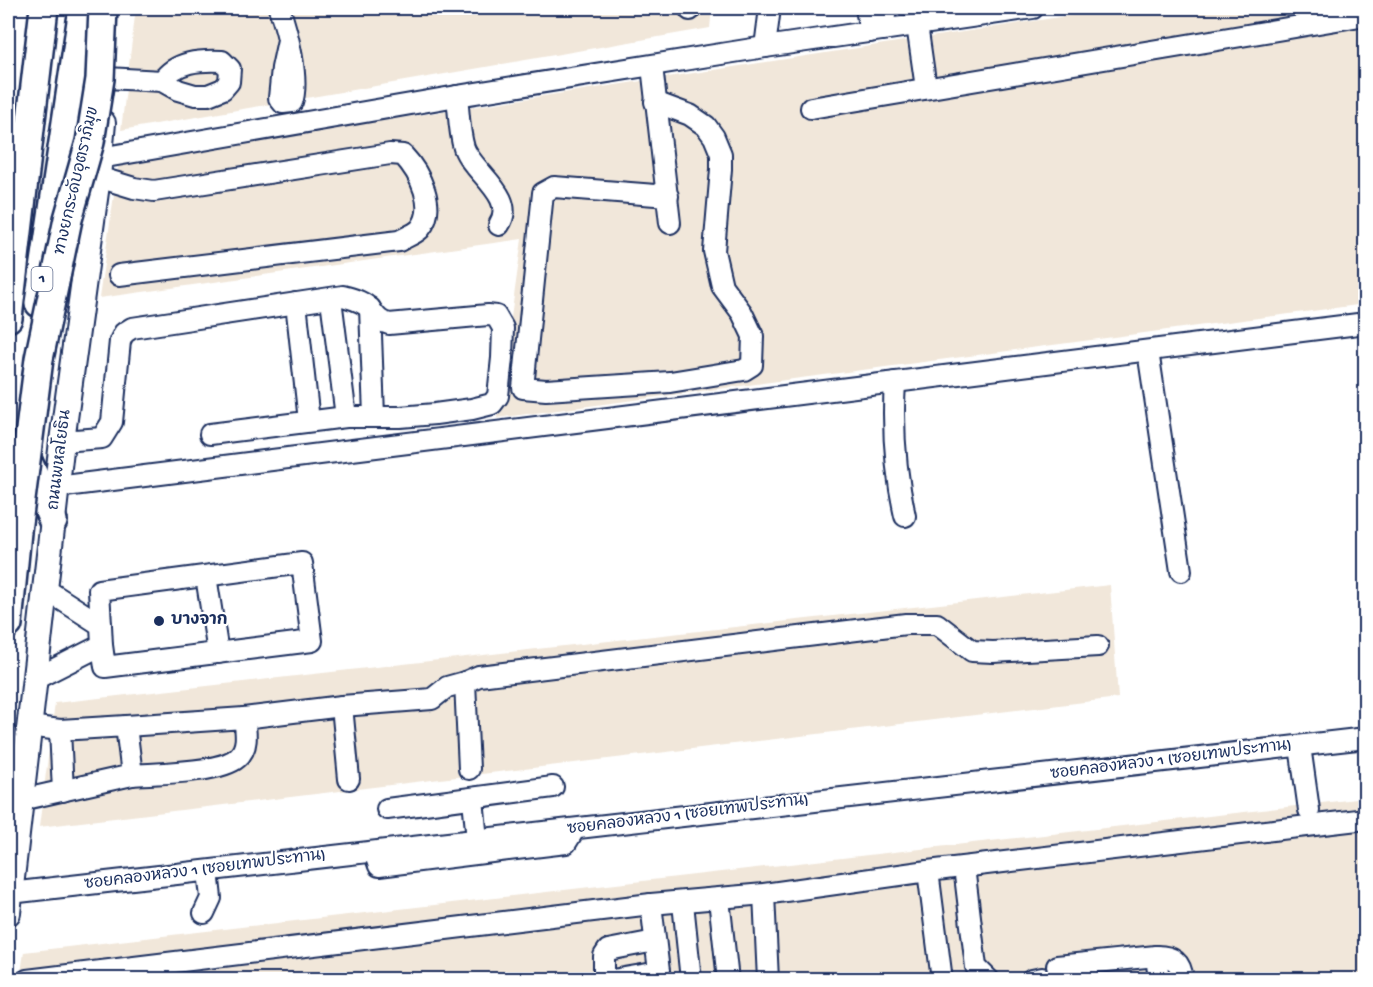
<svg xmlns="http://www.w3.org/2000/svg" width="1373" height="987" font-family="'Gochi Hand','Playpen Sans Thai',sans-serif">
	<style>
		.built { fill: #f1e7da }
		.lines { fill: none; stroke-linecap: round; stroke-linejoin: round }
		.minor-casing { stroke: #1b2f5e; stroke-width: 24 }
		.major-casing { stroke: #1b2f5e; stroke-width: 28 }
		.highway-casing { stroke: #1b2f5e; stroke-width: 32 }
		.minor { stroke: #fff; stroke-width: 20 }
		.major { stroke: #fff; stroke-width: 24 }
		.highway { stroke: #fff; stroke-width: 27 }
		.highway-bridge-casing { stroke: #1b2f5e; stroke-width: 32; stroke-linecap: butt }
		.highway-bridge { stroke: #fff; stroke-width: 27 }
		.poi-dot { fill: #1b2f5e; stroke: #fff; stroke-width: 2 }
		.labels { text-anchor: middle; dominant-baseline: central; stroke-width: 4.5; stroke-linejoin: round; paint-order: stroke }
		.shield { fill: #fff; stroke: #5f6d8e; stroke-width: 1.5 }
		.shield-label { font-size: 15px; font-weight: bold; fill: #1b2f5e }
		.street-label { font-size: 16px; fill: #1b2f5e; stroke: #fff }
		.poi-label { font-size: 16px; font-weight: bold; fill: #1b2f5e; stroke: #fff; text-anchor: start }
	</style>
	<rect width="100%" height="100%" fill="#fff"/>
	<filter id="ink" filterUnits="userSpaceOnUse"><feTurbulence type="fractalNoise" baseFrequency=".0167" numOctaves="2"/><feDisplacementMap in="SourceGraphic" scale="12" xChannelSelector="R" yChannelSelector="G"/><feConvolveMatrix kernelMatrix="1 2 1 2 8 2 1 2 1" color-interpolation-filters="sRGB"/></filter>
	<g filter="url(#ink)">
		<g class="built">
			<polygon points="136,8 712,8 710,28 121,130"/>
			<polygon points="1119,8 1365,8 1365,304 497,418 522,239 99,298 119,161"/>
			<polygon points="1110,585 1118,698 39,827 55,703"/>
			<polygon points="1365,798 1365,979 20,980 24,952"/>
		</g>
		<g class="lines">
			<g class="minor-casing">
				<g id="minor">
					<path d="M279,8C287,30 300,80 292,102L283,103L279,98L282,68L288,40"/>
					<polyline points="690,8 690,10"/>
					<polyline points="866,8 870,32"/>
					<polyline points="917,25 926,88"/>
					<polyline points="883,30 886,8"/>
					<polyline points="765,47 770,8"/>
					<polyline points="652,66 670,223"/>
					<path d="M107,78L162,81L178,90L195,95H208L223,89L229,82L230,69L222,61C200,60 176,61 162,81"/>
					<path d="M457,96C459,113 459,132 464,148C473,173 518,197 499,225"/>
					<polyline points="655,102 690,115 706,126 714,137 721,154 721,169 714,251 722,286 742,313 753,336 752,365 744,370 670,382 546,390 523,388 543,193 554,187 668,196"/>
					<polyline points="811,108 1366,15"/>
					<polyline points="100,158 457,96 765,47 1033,8"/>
					<path d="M98,177L134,188L154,191L390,154L403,155C419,172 438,207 420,229C415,234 406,237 399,241L119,275"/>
					<polyline points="331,299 346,417"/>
					<polyline points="296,303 309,421"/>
					<polyline points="370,308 374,416"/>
					<polyline points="1148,351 1181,571"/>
					<path d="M895,382C892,429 895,470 905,516"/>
					<path d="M62,441L102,438L112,422L120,341L124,333L132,328L343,296C353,299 363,301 370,309C377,317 378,321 389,324L488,315L496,316L503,328L502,358L498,396L492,404L472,409L435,414L400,417H346L210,434"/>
					<polyline points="57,487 1366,323"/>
					<polyline points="206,576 218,653"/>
					<polyline points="101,625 99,590 302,563 312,641 105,667 102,645"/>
					<polyline points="35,679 102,645 101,625 45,589"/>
					<polyline points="465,682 469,769"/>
					<polyline points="342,706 349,779"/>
					<polyline points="244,718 342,706 432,699 447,687 465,682 479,676 906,624 937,624 972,651 993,652 1098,646"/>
					<path d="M126,726L244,718C246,732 249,748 237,758C220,773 156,773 132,775"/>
					<polyline points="60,730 63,791"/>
					<polyline points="1300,746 1309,810"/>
					<polyline points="473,799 477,840"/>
					<polyline points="21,800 132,775 126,726 60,730 29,726"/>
					<polyline points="387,809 553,787"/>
					<polyline points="374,852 379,866 566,843 574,830"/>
					<polyline points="964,867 976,967 989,980"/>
					<polyline points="928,871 942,980"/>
					<polyline points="10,893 1366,738"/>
					<polyline points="764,894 768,980"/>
					<polyline points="719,899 728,980"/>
					<polyline points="683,903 691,980"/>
					<polyline points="651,904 660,980"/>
					<polyline points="204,913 211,898 208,871"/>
					<polyline points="1156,956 1159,980"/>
					<path d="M1057,966L1156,956C1173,956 1181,961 1183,980"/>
					<polyline points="27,980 651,904 764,894 928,871 1366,819"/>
					<polyline points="604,980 604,956 608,950 655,941"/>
					<polyline points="613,980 659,972"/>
					<polyline points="1032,980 1042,978"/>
				</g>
			</g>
			<g class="major-casing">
				<polyline id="major" points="8,913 62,441 98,177 103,123"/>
			</g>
			<g class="highway-casing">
				<g id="highway">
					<polyline points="39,303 83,8"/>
					<polyline points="8,318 44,8"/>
					<polyline points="23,449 53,521"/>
					<polyline points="8,551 13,505"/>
					<polyline points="8,624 17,532"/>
				</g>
			</g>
			<use href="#minor" class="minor"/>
			<use href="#major" class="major"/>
			<use href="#highway" class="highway"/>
			<g class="highway-bridge-casing">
				<polyline id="highway-bridge" points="17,531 39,359 68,219 90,142 100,79 103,8"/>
			</g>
			<use href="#highway-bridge" class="highway-bridge"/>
		</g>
	</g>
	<circle class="poi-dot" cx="159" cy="621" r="6"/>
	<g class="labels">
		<rect class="shield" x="31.5" y="267" width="21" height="24" rx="4.5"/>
		<g class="shield-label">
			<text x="42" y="279">1</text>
		</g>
		<g class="street-label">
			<text transform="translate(78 181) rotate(-77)">ทางยกระดับอุตราภิมุข</text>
			<text transform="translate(61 460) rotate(-83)">ถนนพหลโยธิน</text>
			<text transform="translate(1171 761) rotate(-7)">ซอยคลองหลวง 1 (ซอยเทพประทาน)</text>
			<text transform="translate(688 816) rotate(-7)">ซอยคลองหลวง 1 (ซอยเทพประทาน)</text>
			<text transform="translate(205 871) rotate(-7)">ซอยคลองหลวง 1 (ซอยเทพประทาน)</text>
		</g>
		<g class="poi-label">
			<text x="171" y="621">บางจาก</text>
		</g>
	</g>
	<rect width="1373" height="987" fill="none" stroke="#fff" stroke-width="30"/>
	<rect x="15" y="15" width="1343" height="957" fill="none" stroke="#1b2f5e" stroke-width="2" filter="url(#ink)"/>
</svg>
